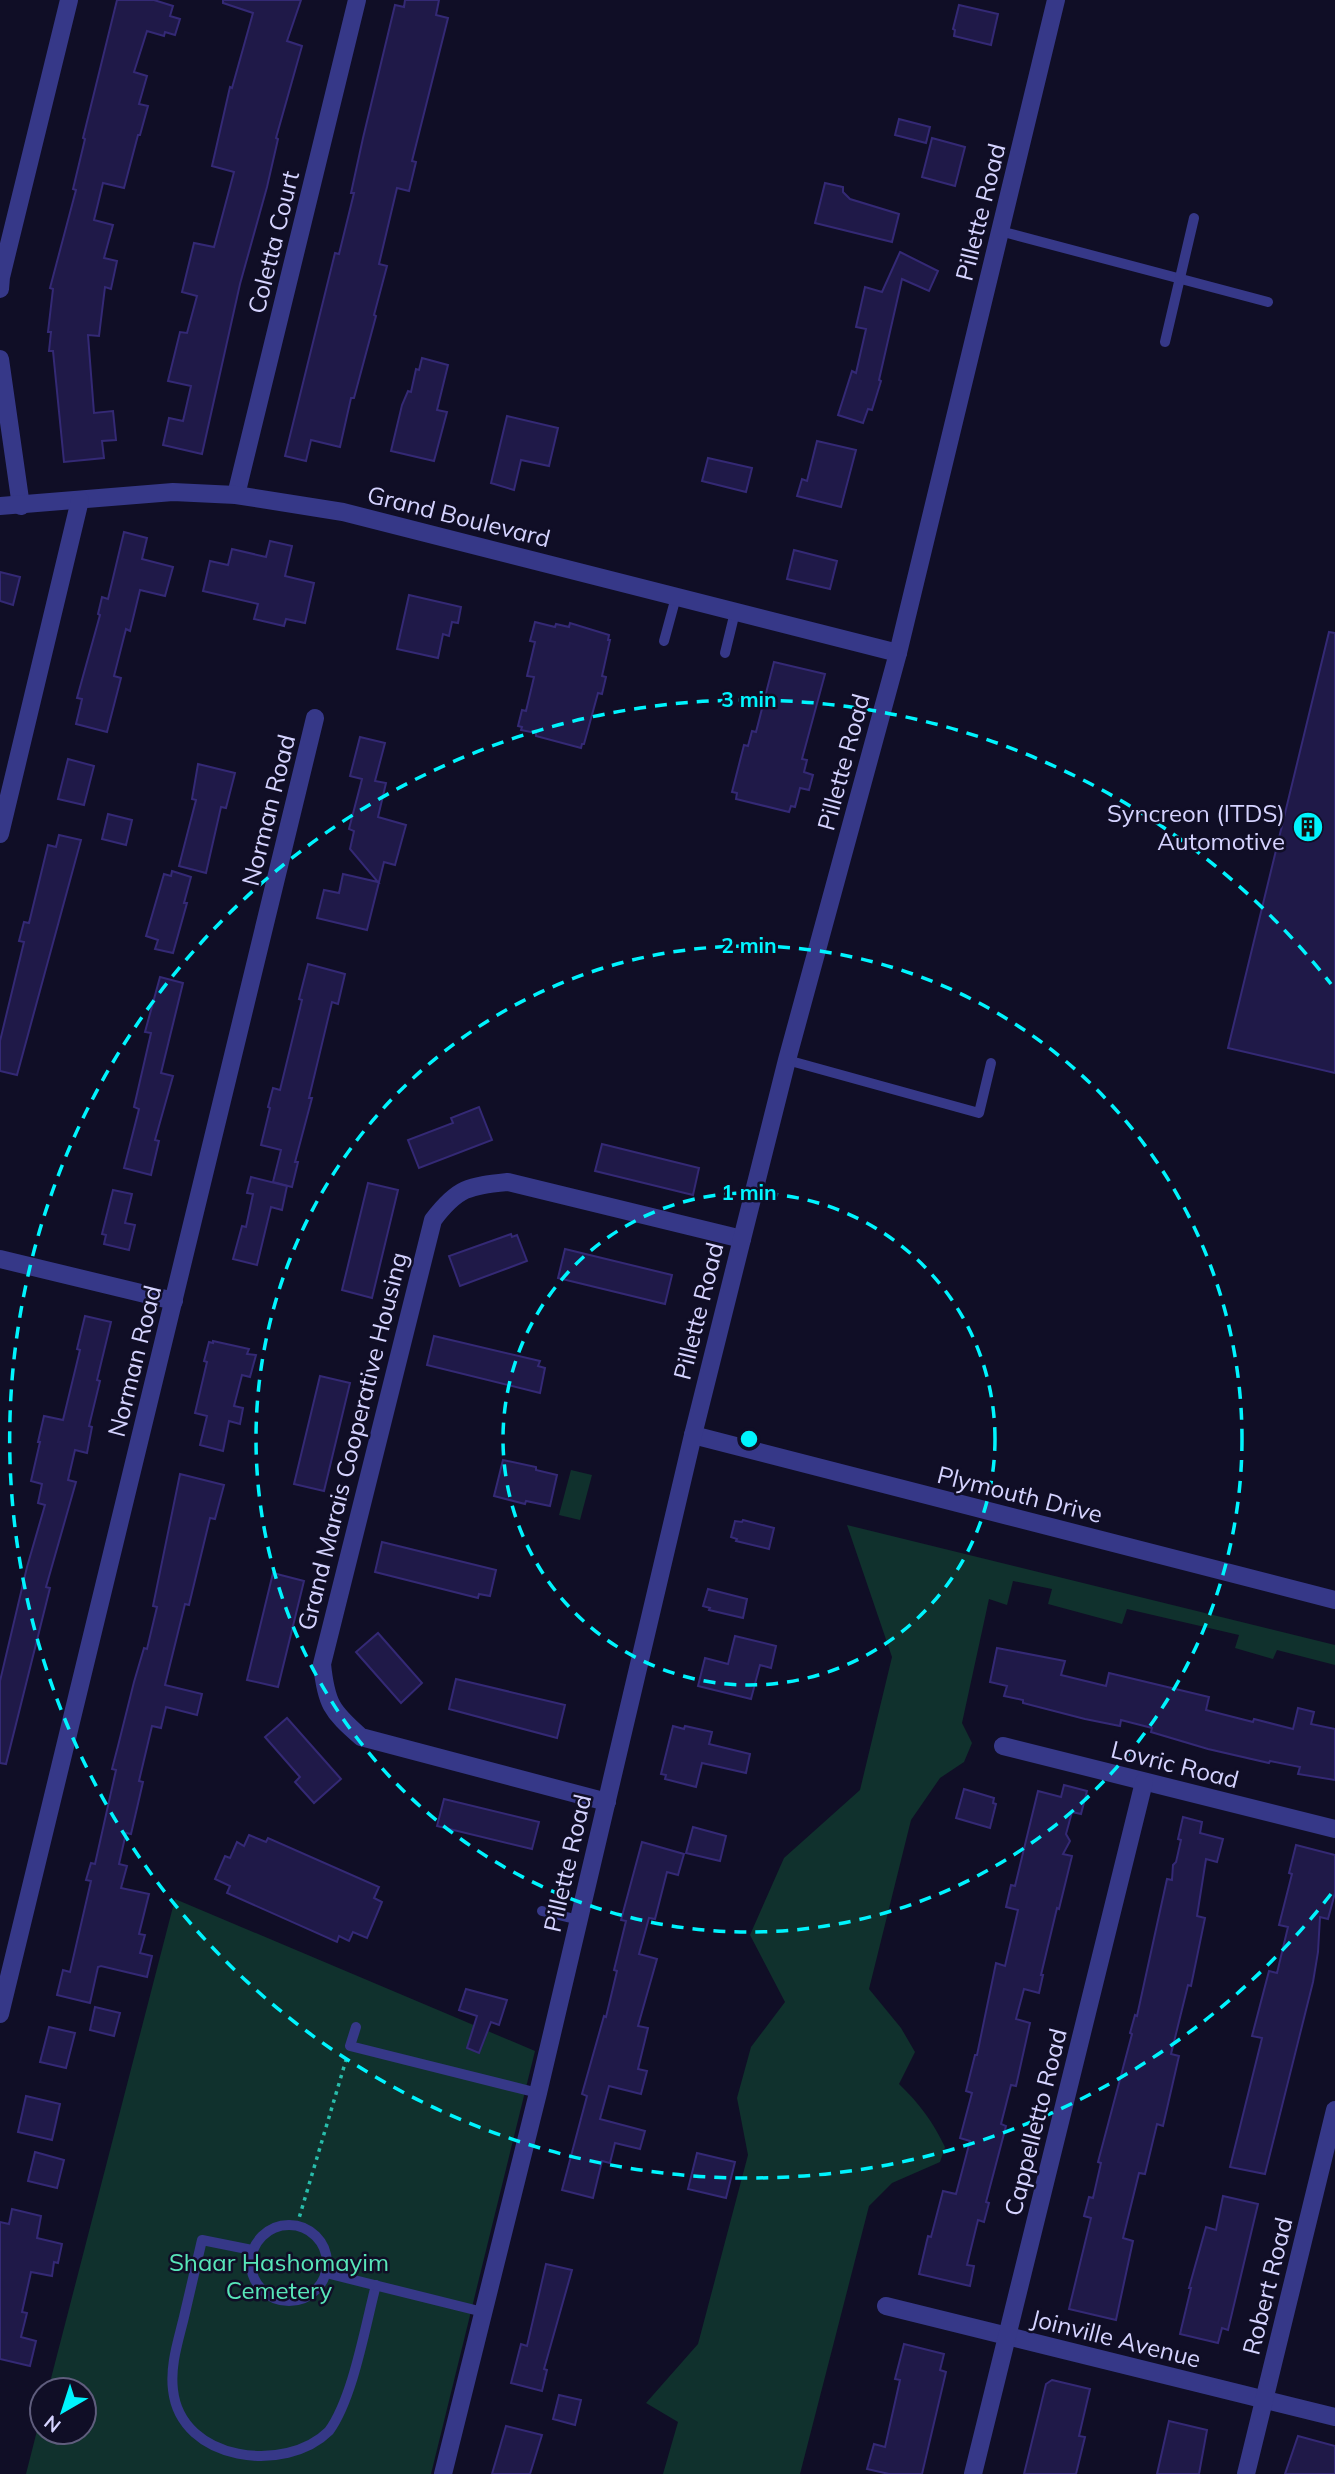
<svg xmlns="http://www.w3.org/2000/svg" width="1335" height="2474" font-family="Mulish,sans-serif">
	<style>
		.green { fill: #10312d }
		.building { fill: #1f1948; stroke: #342975; stroke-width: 2 }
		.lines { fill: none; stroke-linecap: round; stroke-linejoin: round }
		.path { stroke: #28bdab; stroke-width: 3.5; stroke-dasharray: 3.5 5; stroke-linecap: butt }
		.service { stroke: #363888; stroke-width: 10 }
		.minor { stroke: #363888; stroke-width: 18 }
		.tertiary { stroke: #363888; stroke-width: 18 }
		.ring { fill: none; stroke: #00f4fe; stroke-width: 3.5; stroke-dasharray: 12 9 }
		.labels { text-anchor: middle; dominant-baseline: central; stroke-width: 5; stroke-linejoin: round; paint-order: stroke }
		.street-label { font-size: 24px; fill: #d5d3ff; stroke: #100e26 }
		.poi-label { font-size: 24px; fill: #d5d3ff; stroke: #100e26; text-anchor: end }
		.park-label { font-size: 24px; fill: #58e6b9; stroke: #100e26 }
		.centre { fill: #00f4fe; stroke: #100e26; stroke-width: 3.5 }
		.ring-label { font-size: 21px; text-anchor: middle; font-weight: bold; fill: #00f4fe; stroke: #100e26; stroke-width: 5; stroke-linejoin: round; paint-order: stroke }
	</style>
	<rect width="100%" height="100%" fill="#100e26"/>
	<g class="green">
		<polygon points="571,1470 592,1475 580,1520 559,1515"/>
		<path d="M847,1525L1335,1645V1665L1277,1650L1273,1659L1235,1648L1239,1635L1127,1609L1122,1624L1048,1604L1052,1589L1013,1581L1007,1605L989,1599L962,1723L972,1743L964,1762L940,1778L911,1820L869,1989L901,2028L915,2052L899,2084C919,2103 933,2122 945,2147L940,2162L892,2183L869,2206L800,2474H663L678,2422L646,2403L698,2344L748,2155L737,2098L751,2047L785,2002L750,1935L784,1858L860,1790L892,1657Z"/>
		<polygon points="175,1899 535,2051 431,2474 26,2474 42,2411 42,2432 84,2432 84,2390 48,2390"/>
	</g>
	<g class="building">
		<polygon points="117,0 154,0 173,6 170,16 180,19 175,35 165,32 164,36 147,31 134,72 147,76 139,104 148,106 140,135 138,135 124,188 103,183 94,220 113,225 104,258 117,261 111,289 105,287 99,336 88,335 94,413 113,411 116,440 102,441 104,458 64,462 53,351 49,351 51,332 48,332 53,289 50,288 76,190 73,189 85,139 83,138"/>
		<polygon points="223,0 301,0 287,41 302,46 276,138 278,139 267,187 240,284 202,454 163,445 169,418 183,421 191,386 168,381 180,332 187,333 197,296 182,292 194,243 214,247 234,172 212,166 230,87 232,88 253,13 223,3"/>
		<polygon points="405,0 439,0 436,15 448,18 412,161 416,162 409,191 397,188 379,264 387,266 374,315 376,316 354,398 351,398 340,447 311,440 306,461 285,456 335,253 339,254 354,193 351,193 363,138 395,5 404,7"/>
		<polygon points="959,5 998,14 991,45 954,36 955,30 953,29"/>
		<polygon points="899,119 930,127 926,143 895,135"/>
		<polygon points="932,138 965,147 955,186 922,177"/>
		<polygon points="825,183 843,187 843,192 850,199 899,214 892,242 815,223"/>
		<polygon points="900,252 938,271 929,291 902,279 879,380 881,381 872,410 868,409 863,423 838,415 852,371 856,373 866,329 856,327 865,287 882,292"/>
		<polygon points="422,358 448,365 437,410 447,412 434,461 391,451 402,405 408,391 411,392 416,369 419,370"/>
		<polygon points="507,416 558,428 549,466 521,460 514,490 491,483"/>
		<polygon points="817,441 856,450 841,507 797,496 802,479 807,481"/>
		<polygon points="708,458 752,468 746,492 702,481"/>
		<polygon points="124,532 147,538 142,559 173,567 165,596 140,590 130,631 126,629 114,676 121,678 107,732 76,724 82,699 77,698 100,615 98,614 102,597 108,599"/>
		<polygon points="270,541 292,546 285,576 314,583 305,623 286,619 284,626 254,619 258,604 203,591 210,561 228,565 232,549 266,557"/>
		<polygon points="794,550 837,561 830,589 787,579"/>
		<polygon points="0,572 20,577 13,605 0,601"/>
		<polygon points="409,595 461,607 458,623 452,622 449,636 443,634 438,658 397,649"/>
		<polygon points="535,622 555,627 556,624 569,627 570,623 609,635 608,640 610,640 602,676 606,677 602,694 598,693 584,744 582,744 581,748 536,736 536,733 521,730 522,727 518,726 522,710 526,711 534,677 527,676 535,642 530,641"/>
		<polygon points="1329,632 1335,633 1335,1073 1228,1048"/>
		<polygon points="774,662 825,674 802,759 807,760 804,772 813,775 809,790 800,788 795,807 791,806 789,812 736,799 737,793 732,792 744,745 748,746 752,731 756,732"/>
		<polygon points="360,737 385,743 375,781 386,783 378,817 406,825 395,865 384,862 367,930 317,918 324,890 339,893 343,874 378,882 350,849 354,831 349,829 362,779 350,776"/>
		<polygon points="68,759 94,766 84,805 58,799"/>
		<polygon points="198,764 235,773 226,808 221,807 206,873 179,866 196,800 192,799"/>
		<polygon points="108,814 132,820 126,845 102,839"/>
		<polygon points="59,835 81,840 17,1075 0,1071 0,1041 24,942 19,941 24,922 29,923 48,845 56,847"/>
		<polygon points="172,871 191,877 184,903 187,903 173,953 155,949 158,940 146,936 164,874 171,876"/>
		<polygon points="308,964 345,974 338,1004 332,1002 309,1098 312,1098 295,1162 298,1162 292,1187 273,1182 281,1150 261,1145 270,1108 268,1107 273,1088 280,1090 302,1000 299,999"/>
		<polygon points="160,977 183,983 161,1073 173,1076 155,1140 159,1141 151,1175 124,1168 139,1109 134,1107 151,1033 145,1032"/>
		<polygon points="479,1107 492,1140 419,1168 408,1140 453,1123 451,1118"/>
		<polygon points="602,1144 699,1168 693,1195 595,1171"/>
		<polygon points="251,1177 287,1186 282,1210 271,1207 257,1265 233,1259 242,1226 246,1227 253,1194 247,1193"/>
		<polygon points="368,1183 398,1190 372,1298 342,1290"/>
		<polygon points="113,1190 132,1194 125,1223 135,1225 129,1250 104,1244 106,1235 102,1234"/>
		<polygon points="511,1234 512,1237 517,1235 527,1261 460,1286 449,1256"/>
		<polygon points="565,1249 672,1275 665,1304 558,1278"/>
		<polygon points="85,1316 111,1322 97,1380 100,1381 89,1426 92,1427 87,1453 75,1450 68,1480 76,1482 46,1587 50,1588 6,1764 0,1763 0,1681 27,1567 45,1505 38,1503 42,1484 31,1481 40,1442 38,1442 44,1416 63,1420 80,1350 77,1349"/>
		<polygon points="434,1336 540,1361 538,1366 545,1368 540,1393 427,1365"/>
		<polygon points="213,1341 249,1349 247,1354 256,1355 250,1377 242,1375 234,1406 243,1408 240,1424 229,1421 223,1451 200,1445 207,1416 195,1413 207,1362 204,1361 209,1342 213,1343"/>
		<polygon points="320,1376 350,1383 324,1491 294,1484"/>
		<polygon points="503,1460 536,1467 536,1470 557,1475 550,1506 526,1501 525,1504 494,1496"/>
		<polygon points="180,1474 224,1485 215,1519 210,1518 189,1605 185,1604 165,1685 202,1694 197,1715 166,1707 161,1728 152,1726 139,1781 143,1782 131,1834 126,1833 119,1864 127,1866 121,1888 149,1894 139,1934 145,1935 140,1953 152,1956 147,1977 101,1966 98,1967 90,2003 57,1995 63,1970 70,1972 91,1881 86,1880 91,1863 95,1864 116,1770 112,1769 118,1746 134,1682 144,1648 147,1649 157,1607 153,1606"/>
		<polygon points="743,1520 774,1528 769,1549 736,1541 737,1539 731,1537 735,1521 742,1522"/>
		<polygon points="382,1542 496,1570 490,1596 479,1594 478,1598 375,1572"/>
		<polygon points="273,1573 304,1581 278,1687 247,1680"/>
		<polygon points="708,1589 747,1599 743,1618 709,1610 710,1608 703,1606"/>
		<polygon points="378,1633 422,1683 401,1703 356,1652"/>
		<polygon points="735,1636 776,1646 771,1668 760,1665 751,1699 698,1686 705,1658 728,1664"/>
		<polygon points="997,1648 1065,1661 1061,1675 1106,1686 1109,1673 1209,1697 1206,1710 1253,1722 1254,1719 1293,1729 1298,1708 1314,1712 1311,1724 1335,1729 1335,1780 1298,1774 1300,1767 1270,1761 1269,1763 1208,1749 1151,1732 1152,1728 1121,1720 1120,1726 1085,1719 1023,1703 1023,1700 1004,1696 1007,1686 990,1682"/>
		<polygon points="456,1679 565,1705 557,1738 449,1709"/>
		<polygon points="287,1718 341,1779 314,1803 295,1782 300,1777 265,1737"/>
		<polygon points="673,1726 684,1729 685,1726 712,1732 709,1744 750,1754 746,1773 702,1763 696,1787 665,1779 666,1775 661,1774"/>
		<polygon points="1064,1785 1087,1791 1081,1814 1072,1812 1066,1834 1070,1841 1063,1854 1072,1856 1059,1909 1057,1908 1041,1975 1043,1975 1039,1993 1024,1989 1016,2019 1030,2023 1016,2086 1011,2085 1001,2124 1006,2126 986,2202 989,2203 984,2222 978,2220 967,2265 974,2266 970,2286 919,2274 928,2236 931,2237 943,2191 956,2194 970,2141 960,2138 972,2093 966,2091 975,2055 977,2055 996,1963 1005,1966 1018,1910 1006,1907 1011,1885 1015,1886 1038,1791 1061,1797"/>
		<polygon points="964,1789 994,1798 993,1803 996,1804 990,1828 956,1818"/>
		<polygon points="444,1799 539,1822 532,1849 437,1826"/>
		<polygon points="1183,1817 1202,1822 1200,1833 1223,1839 1217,1862 1206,1859 1197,1916 1205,1918 1191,1986 1188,1985 1171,2054 1179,2056 1163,2126 1157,2124 1145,2174 1139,2173 1123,2238 1133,2241 1116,2320 1069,2309 1091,2218 1084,2216 1089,2197 1093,2198 1101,2163 1098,2162 1132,2034 1130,2033 1135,2015 1137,2016 1167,1879 1172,1880 1173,1865 1176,1862 1181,1840 1178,1839"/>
		<polygon points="693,1827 726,1836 720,1861 686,1853"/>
		<polygon points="249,1835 266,1842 268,1838 379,1887 374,1898 382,1902 367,1938 353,1932 349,1941 339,1936 337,1942 227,1893 230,1886 215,1879 225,1856 230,1858 237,1842 244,1846"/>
		<polygon points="642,1842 684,1854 678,1875 667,1872 655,1919 649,1918 639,1954 657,1959 638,2026 648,2028 638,2069 647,2071 641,2094 609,2086 600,2119 645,2131 640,2149 615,2143 610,2163 602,2161 593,2198 562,2190 587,2096 582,2094 604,2016 606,2017 617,1971 614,1970 626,1921 621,1920"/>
		<polygon points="1296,1845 1335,1855 1335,1893 1328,1919 1320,1917 1318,1952 1313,1982 1265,2174 1230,2167 1262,2038 1252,2036 1269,1971 1277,1973 1288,1927 1279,1925 1292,1874 1289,1873"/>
		<polygon points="466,1989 507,2000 499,2025 491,2022 479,2053 467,2048 477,2016 459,2010"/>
		<polygon points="95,2007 120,2013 114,2036 90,2030"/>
		<polygon points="49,2027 75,2033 66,2068 40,2062"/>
		<polygon points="26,2096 60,2104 52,2140 18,2132"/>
		<polygon points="35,2152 64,2160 57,2188 28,2181"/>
		<polygon points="697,2153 735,2162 726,2198 688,2189"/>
		<polygon points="1223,2196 1258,2204 1228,2330 1222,2328 1218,2343 1180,2334 1191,2288 1189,2288 1206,2227 1216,2230"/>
		<polygon points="12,2209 41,2216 37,2238 62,2244 58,2263 54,2262 52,2276 31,2272 22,2312 27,2313 21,2337 36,2341 30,2366 0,2359 0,2222 9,2224"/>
		<polygon points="546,2264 572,2270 544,2369 547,2370 542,2391 511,2383 521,2344 527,2346"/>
		<polygon points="904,2344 944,2354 940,2370 946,2372 922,2474 889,2474 867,2469 874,2444 885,2447 900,2380 895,2379"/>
		<polygon points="1052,2380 1090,2389 1079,2436 1085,2437 1076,2474 1024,2474 1046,2384"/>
		<polygon points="559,2395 581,2400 575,2425 553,2419"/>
		<polygon points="1169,2421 1207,2430 1199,2474 1157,2474"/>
		<polygon points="506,2426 542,2435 530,2474 492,2474"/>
		<polygon points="1298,2436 1335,2446 1335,2474 1285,2474"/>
	</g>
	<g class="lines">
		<polyline class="path" points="297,2225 346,2060"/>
		<g class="service">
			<polyline points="1000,231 1268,302"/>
			<polyline points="1165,342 1194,218"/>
			<polyline points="664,641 676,597"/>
			<polyline points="725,653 735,612"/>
			<polyline points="787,1060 979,1113 991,1063"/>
			<polyline points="542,1911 579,1920"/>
			<polyline points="356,2027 350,2046 538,2093"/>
			<circle cx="289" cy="2263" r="38"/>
			<path d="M252,2250L202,2240C196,2266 190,2292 184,2317C178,2342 170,2365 173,2390C181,2462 286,2474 329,2431C353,2398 365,2327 376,2285"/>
			<polyline points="326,2273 483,2312"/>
		</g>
		<g class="minor">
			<polyline points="0,289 1,277 69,0"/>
			<polyline points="0,359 21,506"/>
			<polyline points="236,495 357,0"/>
			<polyline points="0,506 173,492 236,495 343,512 898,653"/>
			<polyline points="0,834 80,500"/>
			<polyline points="0,1259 174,1301"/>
			<polyline points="1003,1746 1335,1829"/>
			<path d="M607,1802L361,1737C331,1711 326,1703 322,1664L433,1220C458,1187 469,1186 508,1182L742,1239"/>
			<polyline points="0,2014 315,718"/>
			<polyline points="886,2306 1335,2417"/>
			<polyline points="973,2474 1144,1782"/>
			<polyline points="1246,2474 1335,2110"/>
		</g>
		<g class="tertiary">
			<polyline points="693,1435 1335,1600"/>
			<polyline points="443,2474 538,2093 693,1435 742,1239 787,1060 898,653 1056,0"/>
		</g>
	</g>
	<g class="ring">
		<circle cx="749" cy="1439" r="246"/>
		<circle cx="749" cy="1439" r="493"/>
		<path d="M1331 1894A739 739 0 1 1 1331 984"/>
	</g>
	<defs>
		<g id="building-disc" transform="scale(1.575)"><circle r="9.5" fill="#00f4fe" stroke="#100e26"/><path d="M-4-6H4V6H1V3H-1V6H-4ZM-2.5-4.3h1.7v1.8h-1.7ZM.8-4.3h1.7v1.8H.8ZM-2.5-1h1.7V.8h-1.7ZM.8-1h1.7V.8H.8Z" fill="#111"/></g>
	</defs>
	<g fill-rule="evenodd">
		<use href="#building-disc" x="1308" y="827"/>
	</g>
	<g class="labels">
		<g class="street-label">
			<text transform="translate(980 212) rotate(-76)">Pillette Road</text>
			<text transform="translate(273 242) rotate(-76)">Coletta Court</text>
			<text transform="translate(459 516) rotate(14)">Grand Boulevard</text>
			<text transform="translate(843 762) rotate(-75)">Pillette Road</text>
			<text transform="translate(268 810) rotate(-76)">Norman Road</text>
			<text transform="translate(698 1311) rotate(-76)">Pillette Road</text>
			<text transform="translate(134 1361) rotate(-76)">Norman Road</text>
			<text transform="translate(352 1441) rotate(-76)">Grand Marais Cooperative Housing</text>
			<text transform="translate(1020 1494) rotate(14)">Plymouth Drive</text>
			<text transform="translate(1175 1764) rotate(14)">Lovric Road</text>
			<text transform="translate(567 1863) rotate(-77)">Pillette Road</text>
			<text transform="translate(1035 2122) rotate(-76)">Cappelletto Road</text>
			<text transform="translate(1267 2286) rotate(-76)">Robert Road</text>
			<text transform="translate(1116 2338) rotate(14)">Joinville Avenue</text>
		</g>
		<g class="poi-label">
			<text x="1285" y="813">Syncreon (ITDS)<tspan x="1285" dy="28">Automotive</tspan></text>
		</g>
		<g class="park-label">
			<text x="279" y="2262">Shaar Hashomayim<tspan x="279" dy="28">Cemetery</tspan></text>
		</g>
	</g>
	<circle cx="749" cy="1439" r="10" class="centre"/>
	<g class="ring-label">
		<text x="749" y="707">3 min</text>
		<text x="749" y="953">2 min</text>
		<text x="749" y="1200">1 min</text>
	</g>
	<g transform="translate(63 2411) rotate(219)"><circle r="33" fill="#100e26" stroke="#5f5d7d" stroke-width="2"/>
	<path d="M0-5L12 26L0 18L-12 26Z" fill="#00f4fe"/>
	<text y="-10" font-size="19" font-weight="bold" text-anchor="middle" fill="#d5d3ff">N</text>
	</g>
</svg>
